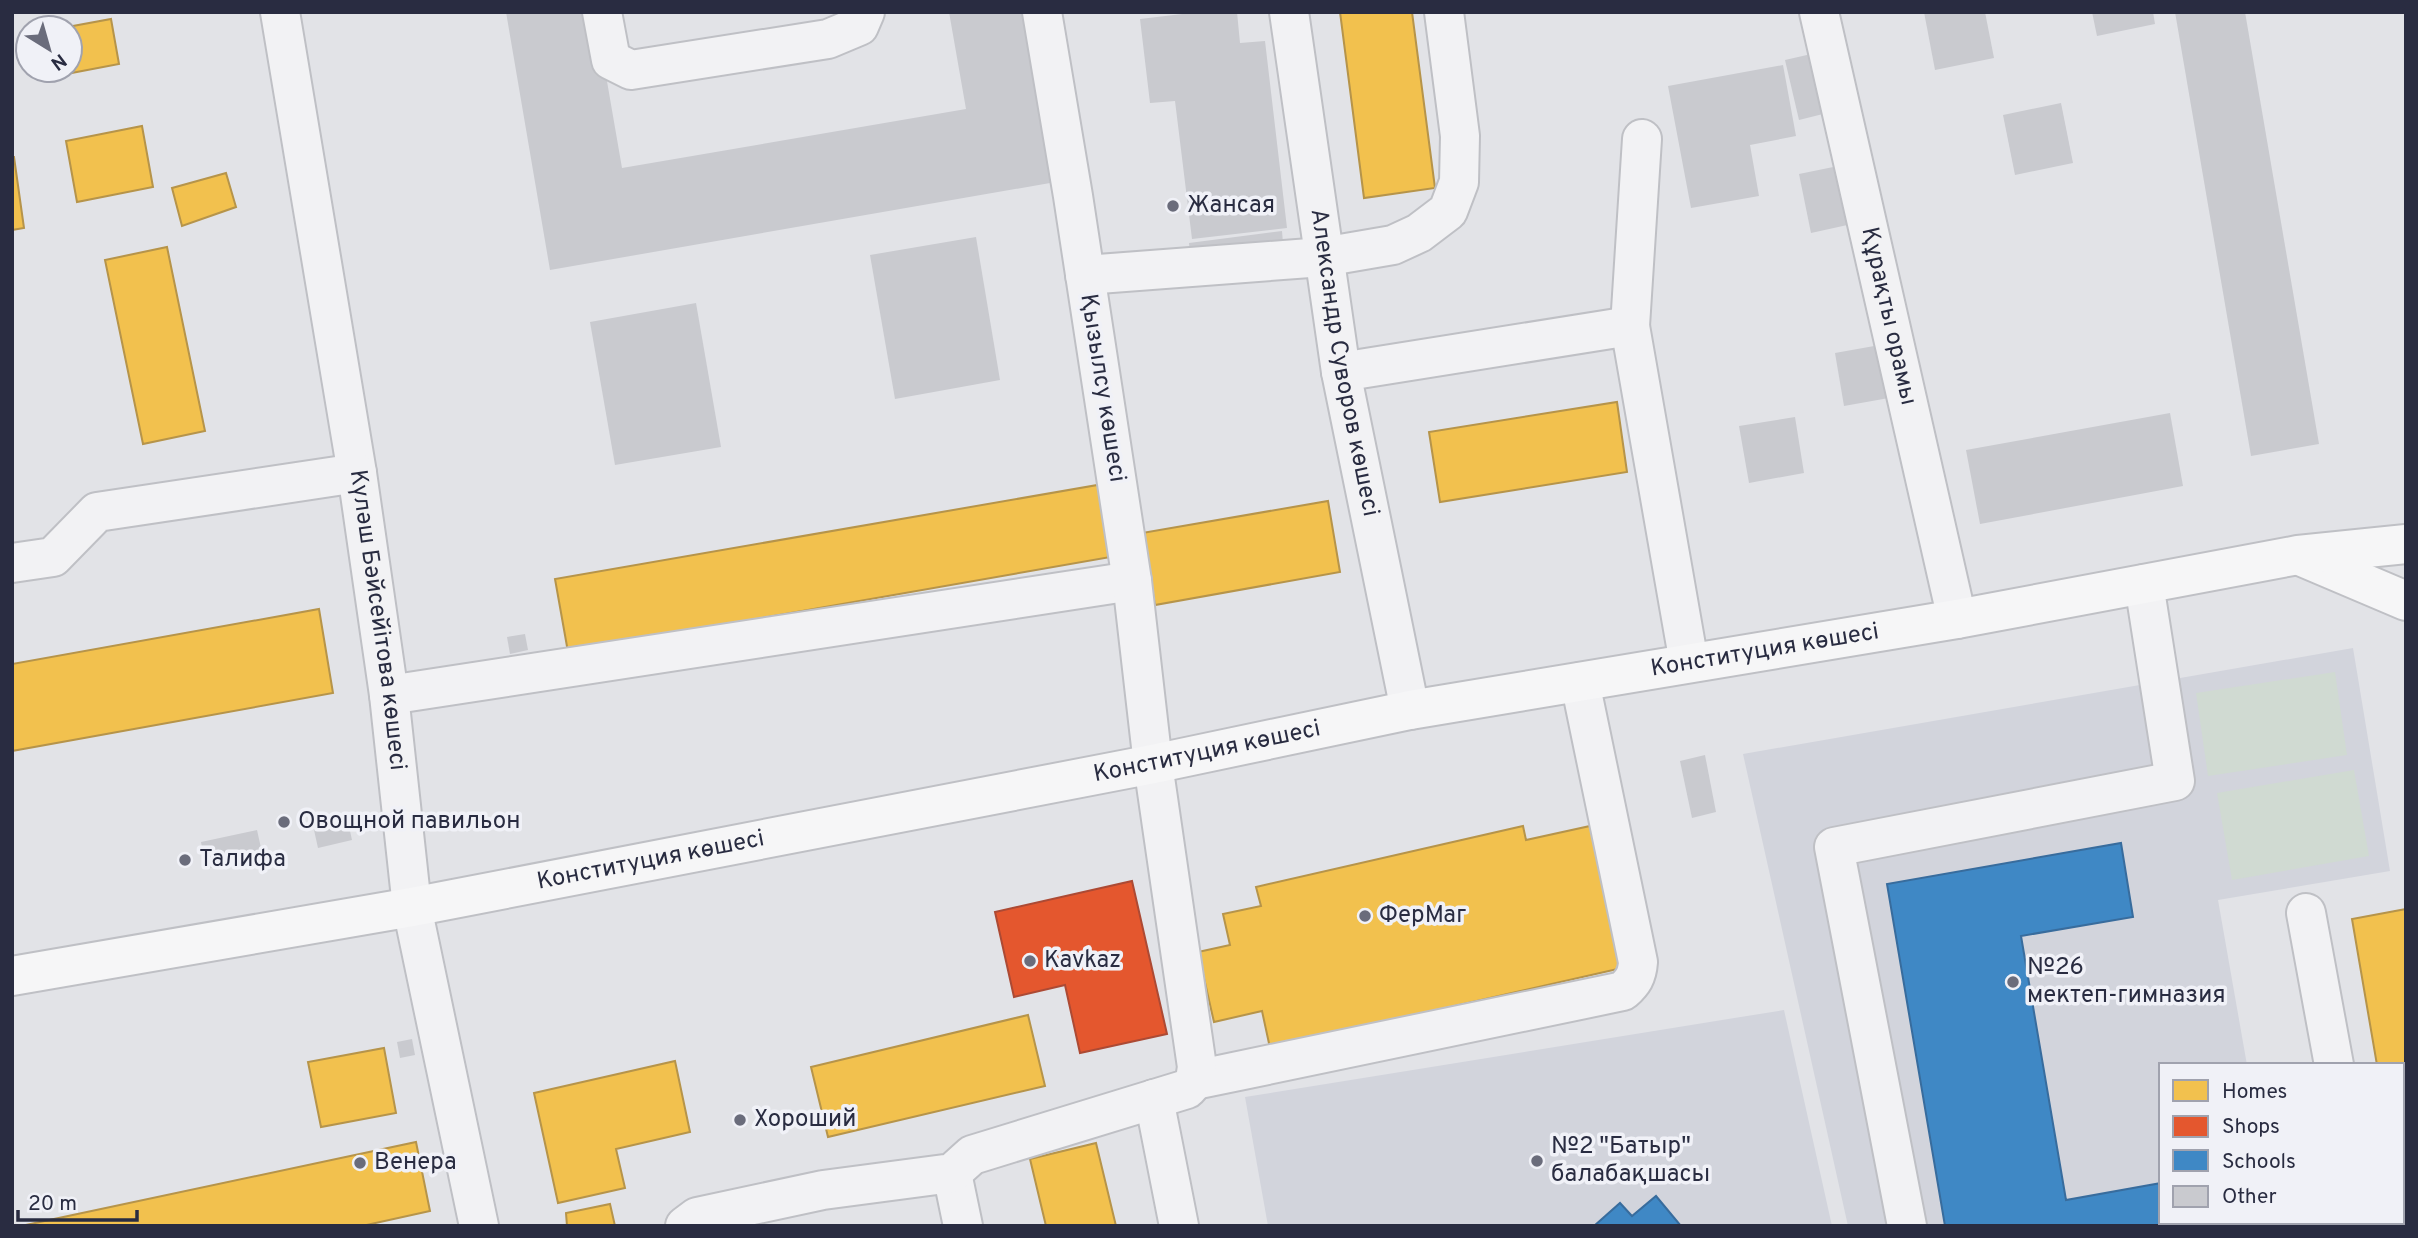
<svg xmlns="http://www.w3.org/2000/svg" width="2418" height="1238" font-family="Overpass,sans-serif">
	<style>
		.built { fill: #d2d4dc }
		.green { fill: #d0dad2 }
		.homes { fill: #f2c14e; stroke: #b6944a; stroke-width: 2 }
		.shops { fill: #e4572e; stroke: #ac4a34; stroke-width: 2 }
		.schools { fill: #3f88c5; stroke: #386c9d; stroke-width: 2 }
		.building { fill: #c9cacf }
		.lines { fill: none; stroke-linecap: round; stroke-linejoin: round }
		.minor-casing { stroke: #bfc0c5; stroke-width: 42 }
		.major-casing { stroke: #bfc0c5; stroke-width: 42 }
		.minor { stroke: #f2f2f4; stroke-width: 38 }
		.major { stroke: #f6f6f7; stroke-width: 38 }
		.poi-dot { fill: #6a6c7b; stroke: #f0f1f7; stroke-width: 2.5 }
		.labels { text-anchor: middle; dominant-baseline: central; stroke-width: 7; stroke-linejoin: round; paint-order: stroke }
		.poi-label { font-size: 24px; fill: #292c41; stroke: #f0f1f7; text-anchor: start }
		.street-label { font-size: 24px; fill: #292c41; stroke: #f0f1f7 }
	</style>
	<rect width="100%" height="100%" fill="#e2e3e7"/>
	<g class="built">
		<polygon points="2353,648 2390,871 2218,900 2247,1065 2161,1065 2161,1222 2275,1222 2276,1226 1848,1226 1743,754"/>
		<polygon points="1784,1010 1832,1226 1268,1226 1245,1097"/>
	</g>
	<g class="green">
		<polygon points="2335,672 2347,755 2208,776 2196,693"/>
		<polygon points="2354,770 2369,856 2232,880 2217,793"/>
	</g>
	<g class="homes">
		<polygon points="1340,12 1412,12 1435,188 1364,198"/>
		<polygon points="111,19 119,64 40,79 38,70 70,70 70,28 62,28"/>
		<polygon points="142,126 153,187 77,202 66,141"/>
		<polygon points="12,157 14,157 24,228 12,230"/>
		<polygon points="226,173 236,207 182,226 172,188"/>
		<polygon points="167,247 205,431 143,444 105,260"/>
		<polygon points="1617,402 1627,472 1440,502 1429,432"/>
		<polygon points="1109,483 1122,555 568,652 555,579"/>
		<polygon points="1328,501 1340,572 1155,605 1142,533"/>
		<polygon points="319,609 333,693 12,751 12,664"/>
		<polygon points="1523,826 1526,840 1590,826 1622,968 1270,1048 1262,1011 1214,1022 1198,952 1230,945 1223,914 1261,906 1256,887"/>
		<polygon points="2406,909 2406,1089 2402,1090 2402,1065 2377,1065 2352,919"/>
		<polygon points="1028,1015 1045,1086 828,1137 811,1067"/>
		<polygon points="384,1048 396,1113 321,1127 308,1062"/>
		<polygon points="675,1061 690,1132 616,1149 625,1188 558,1203 534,1093"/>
		<polygon points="416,1142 430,1211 362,1226 21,1226"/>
		<polygon points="1096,1143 1116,1226 1046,1226 1030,1159"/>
		<polygon points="610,1204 615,1226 567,1226 566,1213"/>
	</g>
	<polygon class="shops" points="1132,881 1167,1034 1080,1053 1065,985 1014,997 995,912"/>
	<g class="schools">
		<polygon points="2121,843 2133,917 2021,936 2066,1200 2161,1183 2161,1222 2188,1222 2189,1226 1945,1226 1887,884"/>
		<polygon points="1656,1196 1681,1226 1594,1226 1620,1203 1632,1216"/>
	</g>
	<g class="building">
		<polygon points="506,12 595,12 622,168 966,109 949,12 1038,12 1067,180 550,270"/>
		<polygon points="1199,12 1237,12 1240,43 1265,41 1287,228 1192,239 1175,101 1150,103 1140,19"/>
		<polygon points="1924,12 1985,12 1994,58 1935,70"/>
		<polygon points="2092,12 2153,12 2155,24 2097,36"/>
		<polygon points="2175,12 2245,12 2319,444 2251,456"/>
		<polygon points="1820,52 1835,111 1799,120 1785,60"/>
		<polygon points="1783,65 1796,136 1750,145 1759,196 1691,208 1668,86"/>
		<polygon points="2061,103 2073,163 2015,175 2003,115"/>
		<polygon points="1848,164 1861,222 1811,233 1799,174"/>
		<polygon points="1282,231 1283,243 1190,254 1189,243"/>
		<polygon points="976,237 1000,380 895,399 870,255"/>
		<polygon points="696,303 721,447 615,465 590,322"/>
		<polygon points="1891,343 1900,396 1844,406 1835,353"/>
		<polygon points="2170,413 2183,486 1980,524 1966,450"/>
		<polygon points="1795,417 1804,473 1749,483 1739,426"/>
		<polygon points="525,634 528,650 510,654 507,637"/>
		<polygon points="1705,755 1716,812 1692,818 1680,761"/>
		<polygon points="346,813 352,840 318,848 312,821"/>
		<polygon points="257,830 263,857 206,869 201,842"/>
		<polygon points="412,1039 415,1055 400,1058 397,1042"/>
		<polygon points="2406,1210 2406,1226 2390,1226 2390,1222 2402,1222 2402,1211"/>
	</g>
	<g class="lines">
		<g class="minor-casing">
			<g id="minor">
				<path id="s1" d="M280,12L357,473L389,695L412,907L479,1226"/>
				<polyline points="602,12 611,60 631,70 828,39 859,26 865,12"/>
				<path id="s2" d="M1289,12L1341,372L1410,710"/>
				<path id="s3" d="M1819,12L1957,619"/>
				<polyline points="1085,275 1323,257 1393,245 1419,233 1448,211 1459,182 1460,136 1444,12"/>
				<polyline points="1630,326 1642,139"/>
				<polyline points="1341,372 1630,326 1689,663"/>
				<polyline points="12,563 53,557 97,512 357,473"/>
				<polyline points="389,695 1132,581"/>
				<polyline points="2306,913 2334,1065"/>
				<path d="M1195,1080L1623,991C1633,982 1637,976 1638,962L1580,682"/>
				<polyline points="1154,1099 1179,1226"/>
				<polyline points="952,1173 963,1226"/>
				<polyline points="2364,1222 2365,1226"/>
				<polyline points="685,1226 697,1217 823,1190 952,1173 972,1155 1187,1089 1195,1080 1197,1067 1153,764 1132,581 1073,196 1042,12"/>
				<polyline points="1907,1226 1834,847 2175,781 2144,584"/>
			</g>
		</g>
		<g class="major-casing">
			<g id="major">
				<polyline points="2300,556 2406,601"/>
				<path id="s4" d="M12,976L412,907L1153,764L1410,710L1957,619L2298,555L2406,544"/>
			</g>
		</g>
		<use href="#minor" class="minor"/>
		<use href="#major" class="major"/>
	</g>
	<g class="poi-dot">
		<circle cx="1173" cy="206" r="7"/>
		<circle cx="284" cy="822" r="7"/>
		<circle cx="185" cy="860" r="7"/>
		<circle cx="1365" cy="916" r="7"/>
		<circle cx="1030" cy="961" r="7"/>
		<circle cx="2013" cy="982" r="7"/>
		<circle cx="740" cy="1120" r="7"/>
		<circle cx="1537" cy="1161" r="7"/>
		<circle cx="360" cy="1163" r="7"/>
	</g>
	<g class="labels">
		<g class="poi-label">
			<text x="1187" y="206">Жансая</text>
			<text x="298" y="822">Овощной павильон</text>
			<text x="199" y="860">Талифа</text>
			<text x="1379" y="916">ФерМаг</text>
			<text x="1044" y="961">Kavkaz</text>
			<text x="2027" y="968">№26<tspan x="2027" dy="28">мектеп-гимназия</tspan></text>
			<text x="754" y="1120">Хороший</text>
			<text x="1551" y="1147">№2 "Батыр"<tspan x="1551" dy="28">балабақшасы</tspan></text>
			<text x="374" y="1163">Венера</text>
		</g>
		<g class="street-label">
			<text stroke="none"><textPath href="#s3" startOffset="312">Құрақты орамы</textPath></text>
			<text stroke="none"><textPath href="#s2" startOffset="355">Александр Суворов көшесі</textPath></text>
			<text transform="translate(1102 388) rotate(81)">Қызылсу көшесі</text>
			<text stroke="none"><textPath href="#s1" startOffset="616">Күләш Бәйсейітова көшесі</textPath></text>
			<text stroke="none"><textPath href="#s4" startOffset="1783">Конституция көшесі</textPath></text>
			<text stroke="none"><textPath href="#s4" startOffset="1216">Конституция көшесі</textPath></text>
			<text stroke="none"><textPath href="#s4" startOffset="649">Конституция көшесі</textPath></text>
		</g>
	</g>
	<rect width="2418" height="1238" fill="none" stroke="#292c41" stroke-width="28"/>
	<rect x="2159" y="1063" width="245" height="161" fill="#f0f1f7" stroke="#a0a2ae" stroke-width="2"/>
	<rect x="2173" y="1080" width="35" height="21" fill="#f2c14e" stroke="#a0a2ae" stroke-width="2"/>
	<text x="2222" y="1098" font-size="21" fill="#292c41">Homes</text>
	<rect x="2173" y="1116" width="35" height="21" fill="#e4572e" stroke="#a0a2ae" stroke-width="2"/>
	<text x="2222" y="1133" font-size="21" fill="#292c41">Shops</text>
	<rect x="2173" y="1150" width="35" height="21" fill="#3f88c5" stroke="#a0a2ae" stroke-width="2"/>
	<text x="2222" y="1168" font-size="21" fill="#292c41">Schools</text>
	<rect x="2173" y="1186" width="35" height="21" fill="#c9cacf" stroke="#a0a2ae" stroke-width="2"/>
	<text x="2222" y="1203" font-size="21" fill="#292c41">Other</text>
	<g transform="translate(49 49) rotate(143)"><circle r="33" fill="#f0f1f7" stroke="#a0a2ae" stroke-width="2"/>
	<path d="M0-5L12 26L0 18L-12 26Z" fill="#6a6c7b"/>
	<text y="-10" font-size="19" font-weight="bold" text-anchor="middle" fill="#292c41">N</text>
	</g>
	<path d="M18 1210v10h119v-10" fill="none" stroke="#292c41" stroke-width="3.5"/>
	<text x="28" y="1210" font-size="21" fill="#292c41" stroke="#f0f1f7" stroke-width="5" paint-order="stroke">20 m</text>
</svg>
